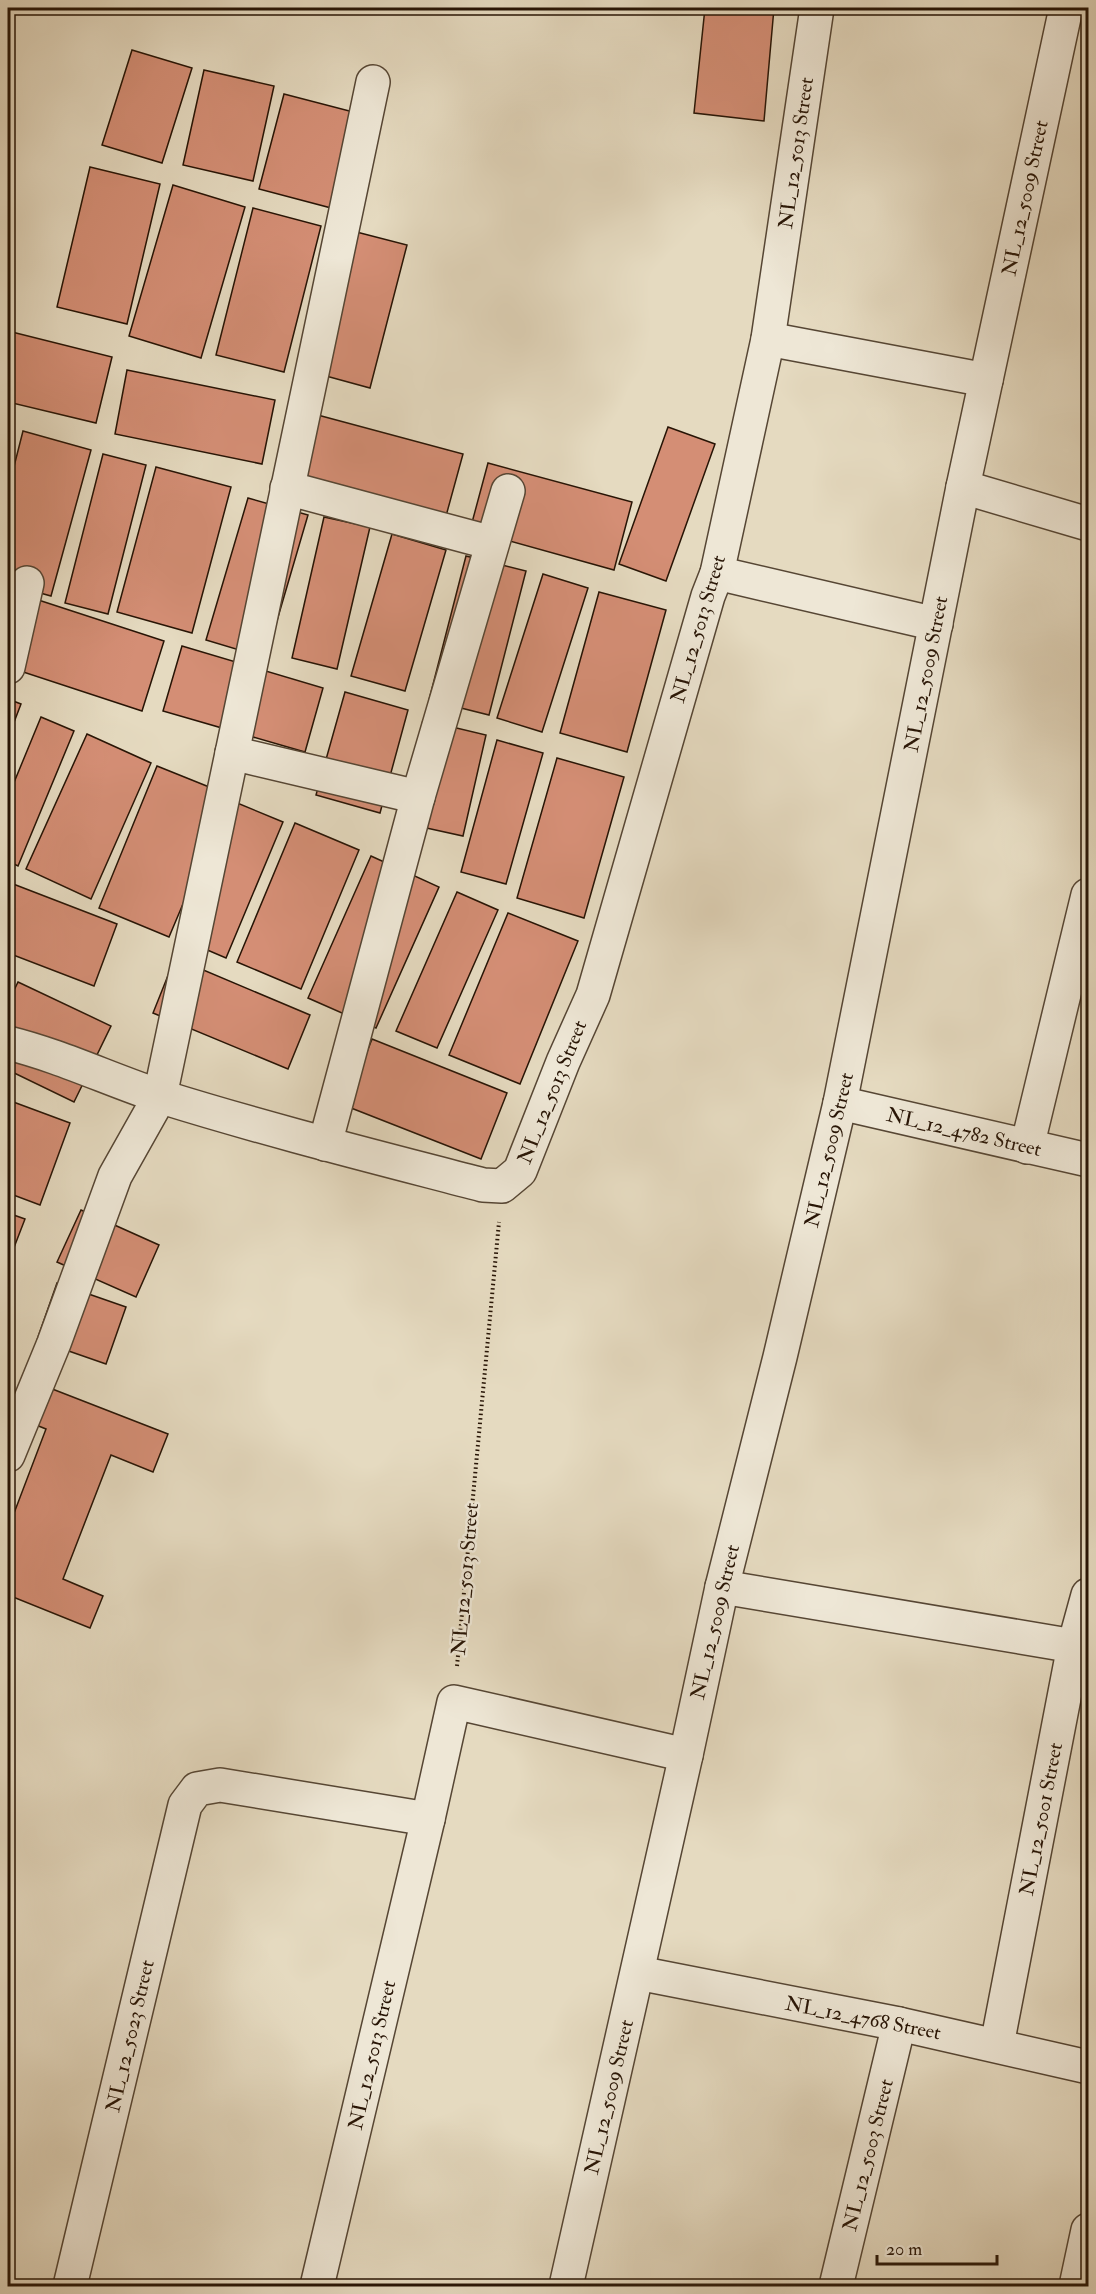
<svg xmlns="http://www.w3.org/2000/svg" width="1096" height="2294" font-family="'IM FELL Double Pica',serif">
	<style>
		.building { fill: #d48e75; stroke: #271405; stroke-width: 1.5 }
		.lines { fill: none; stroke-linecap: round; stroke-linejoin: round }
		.minor-casing { stroke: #564634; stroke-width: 36 }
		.path { stroke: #271405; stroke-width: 4; stroke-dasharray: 1.5 3; stroke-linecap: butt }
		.minor { stroke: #eee7d6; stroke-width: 33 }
		.labels { text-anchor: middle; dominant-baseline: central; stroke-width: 5; stroke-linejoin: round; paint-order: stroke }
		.street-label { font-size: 20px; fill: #271405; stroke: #eee7d6 }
	</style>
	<rect width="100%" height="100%" fill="#e5dac0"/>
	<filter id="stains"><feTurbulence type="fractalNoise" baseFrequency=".00333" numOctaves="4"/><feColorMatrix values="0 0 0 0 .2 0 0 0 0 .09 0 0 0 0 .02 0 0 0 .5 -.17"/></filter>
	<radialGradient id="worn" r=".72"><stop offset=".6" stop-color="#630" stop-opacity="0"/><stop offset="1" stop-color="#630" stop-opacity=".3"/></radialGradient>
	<g class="building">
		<polygon points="705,8 774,8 764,121 694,113"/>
		<polygon points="132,50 192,68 162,163 102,145"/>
		<polygon points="204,70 274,86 253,181 183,165"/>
		<polygon points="284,94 361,114 335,209 259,189"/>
		<polygon points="90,167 160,184 127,324 57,307"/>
		<polygon points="173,185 245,207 201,358 129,336"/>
		<polygon points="253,208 321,226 284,372 216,355"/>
		<polygon points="341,228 407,245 370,388 304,370"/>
		<polygon points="8,331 112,357 96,423 8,402"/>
		<polygon points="127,370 275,400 262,464 115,434"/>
		<polygon points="314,414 463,454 446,516 298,475"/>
		<polygon points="668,427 715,444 666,581 619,564"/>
		<polygon points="23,431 91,450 51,596 8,584 8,490"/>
		<polygon points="103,454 146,465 108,614 65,603"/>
		<polygon points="488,463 632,502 614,570 470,530"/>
		<polygon points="156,467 231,487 192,633 117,612"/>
		<polygon points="248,498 308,515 266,658 206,640"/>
		<polygon points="324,517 370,527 337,669 292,658"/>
		<polygon points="392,534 446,550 405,691 351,676"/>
		<polygon points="466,556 526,571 489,715 429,700"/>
		<polygon points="543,574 588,588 542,732 497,718"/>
		<polygon points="599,592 666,610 627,752 560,733"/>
		<polygon points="20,594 164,641 142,711 8,667"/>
		<polygon points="182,646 323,688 305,752 163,711"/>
		<polygon points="345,692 408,710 380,813 316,795"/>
		<polygon points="8,699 21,704 8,738"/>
		<polygon points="41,717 74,731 18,866 8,861 8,797"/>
		<polygon points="423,720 486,735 463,836 399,822"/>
		<polygon points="87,734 151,763 91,899 26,869"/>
		<polygon points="497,740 543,753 506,884 461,872"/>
		<polygon points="557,758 624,777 584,918 517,898"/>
		<polygon points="157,766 229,795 169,937 99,908"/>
		<polygon points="230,800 283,822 226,958 177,937"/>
		<polygon points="295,823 359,850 301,989 237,962"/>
		<polygon points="371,856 439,887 376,1028 308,998"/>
		<polygon points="8,882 117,924 94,986 8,953"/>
		<polygon points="457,892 498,910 437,1048 396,1031"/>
		<polygon points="508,913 578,941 520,1084 449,1055"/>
		<polygon points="175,958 310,1015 288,1069 153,1013"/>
		<polygon points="18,982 111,1026 74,1102 8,1070 8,1003"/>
		<polygon points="372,1039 507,1093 481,1159 346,1106"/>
		<polygon points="8,1100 70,1123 40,1205 8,1193"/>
		<polygon points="81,1210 159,1245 136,1297 57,1262"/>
		<polygon points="8,1213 25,1219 8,1263"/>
		<polygon points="57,1283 126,1307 106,1364 37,1340"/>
		<polygon points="24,1378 168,1434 153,1472 111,1455 63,1579 103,1596 90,1628 8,1595 8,1529 46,1429 11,1415"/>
	</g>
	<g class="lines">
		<g class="minor-casing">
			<g id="minor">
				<polyline points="768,339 986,380"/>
				<polyline points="963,487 1088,524"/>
				<polyline points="287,488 492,543"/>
				<polyline points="717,573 936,624"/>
				<polyline points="8,667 27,583"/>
				<polyline points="232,753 418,797"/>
				<path d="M8,1043C61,1056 110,1080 162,1097C268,1130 376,1157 483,1185L502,1186L520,1171L563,1062L593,995L708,596L717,573L768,339L817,8"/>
				<polyline points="840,1103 1088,1160"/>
				<polyline points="325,1144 418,797 508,491"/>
				<polyline points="1027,1147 1088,895"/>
				<polyline points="8,1455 54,1343 115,1176 160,1096 373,82"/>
				<polyline points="722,1587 1074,1646"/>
				<polyline points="638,1973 899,2024 1088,2067"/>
				<polyline points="997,2045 1074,1646 1088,1595"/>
				<polyline points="70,2286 185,1805 197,1789 220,1785 428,1819"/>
				<polyline points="317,2286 428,1819 454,1702 686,1755"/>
				<polyline points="566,2286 686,1755 722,1587 780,1357 840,1103 963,487 1066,8"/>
				<polyline points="836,2286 899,2024"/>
				<polyline points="1076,2286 1088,2230"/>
			</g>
		</g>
		<polyline class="path" points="457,1666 499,1222"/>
		<use href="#minor" class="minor"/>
	</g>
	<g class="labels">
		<g class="street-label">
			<text transform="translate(796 153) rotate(-82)">NL_12_5013 Street</text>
			<text transform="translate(1025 198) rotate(-78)">NL_12_5009 Street</text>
			<text transform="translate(698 629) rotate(-74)">NL_12_5013 Street</text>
			<text transform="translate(926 674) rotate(-79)">NL_12_5009 Street</text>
			<text transform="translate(552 1092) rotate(-68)">NL_12_5013 Street</text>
			<text transform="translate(964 1132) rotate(13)">NL_12_4782 Street</text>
			<text transform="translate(829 1150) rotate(-77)">NL_12_5009 Street</text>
			<text transform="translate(465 1579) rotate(-85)">NL_12_5013 Street</text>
			<text transform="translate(715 1622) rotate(-77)">NL_12_5009 Street</text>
			<text transform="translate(1041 1819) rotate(-79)">NL_12_5001 Street</text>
			<text transform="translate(863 2018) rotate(11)">NL_12_4768 Street</text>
			<text transform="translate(130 2036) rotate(-77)">NL_12_5023 Street</text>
			<text transform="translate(372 2055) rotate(-77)">NL_12_5013 Street</text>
			<text transform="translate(609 2097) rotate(-77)">NL_12_5009 Street</text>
			<text transform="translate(868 2155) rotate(-76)">NL_12_5003 Street</text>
		</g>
	</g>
	<rect width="1096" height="2294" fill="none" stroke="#e5dac0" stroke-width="30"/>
	<rect x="9" y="9" width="1078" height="2276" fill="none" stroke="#271405" stroke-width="3"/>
	<rect x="15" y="15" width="1066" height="2264" fill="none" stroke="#271405" stroke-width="1.5"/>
	<path d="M877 2255v9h120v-9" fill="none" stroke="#271405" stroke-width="3"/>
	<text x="886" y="2255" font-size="18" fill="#271405" stroke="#eee7d6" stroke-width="4.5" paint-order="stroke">20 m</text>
	<rect width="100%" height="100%" filter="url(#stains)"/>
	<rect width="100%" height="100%" fill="url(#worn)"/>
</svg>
